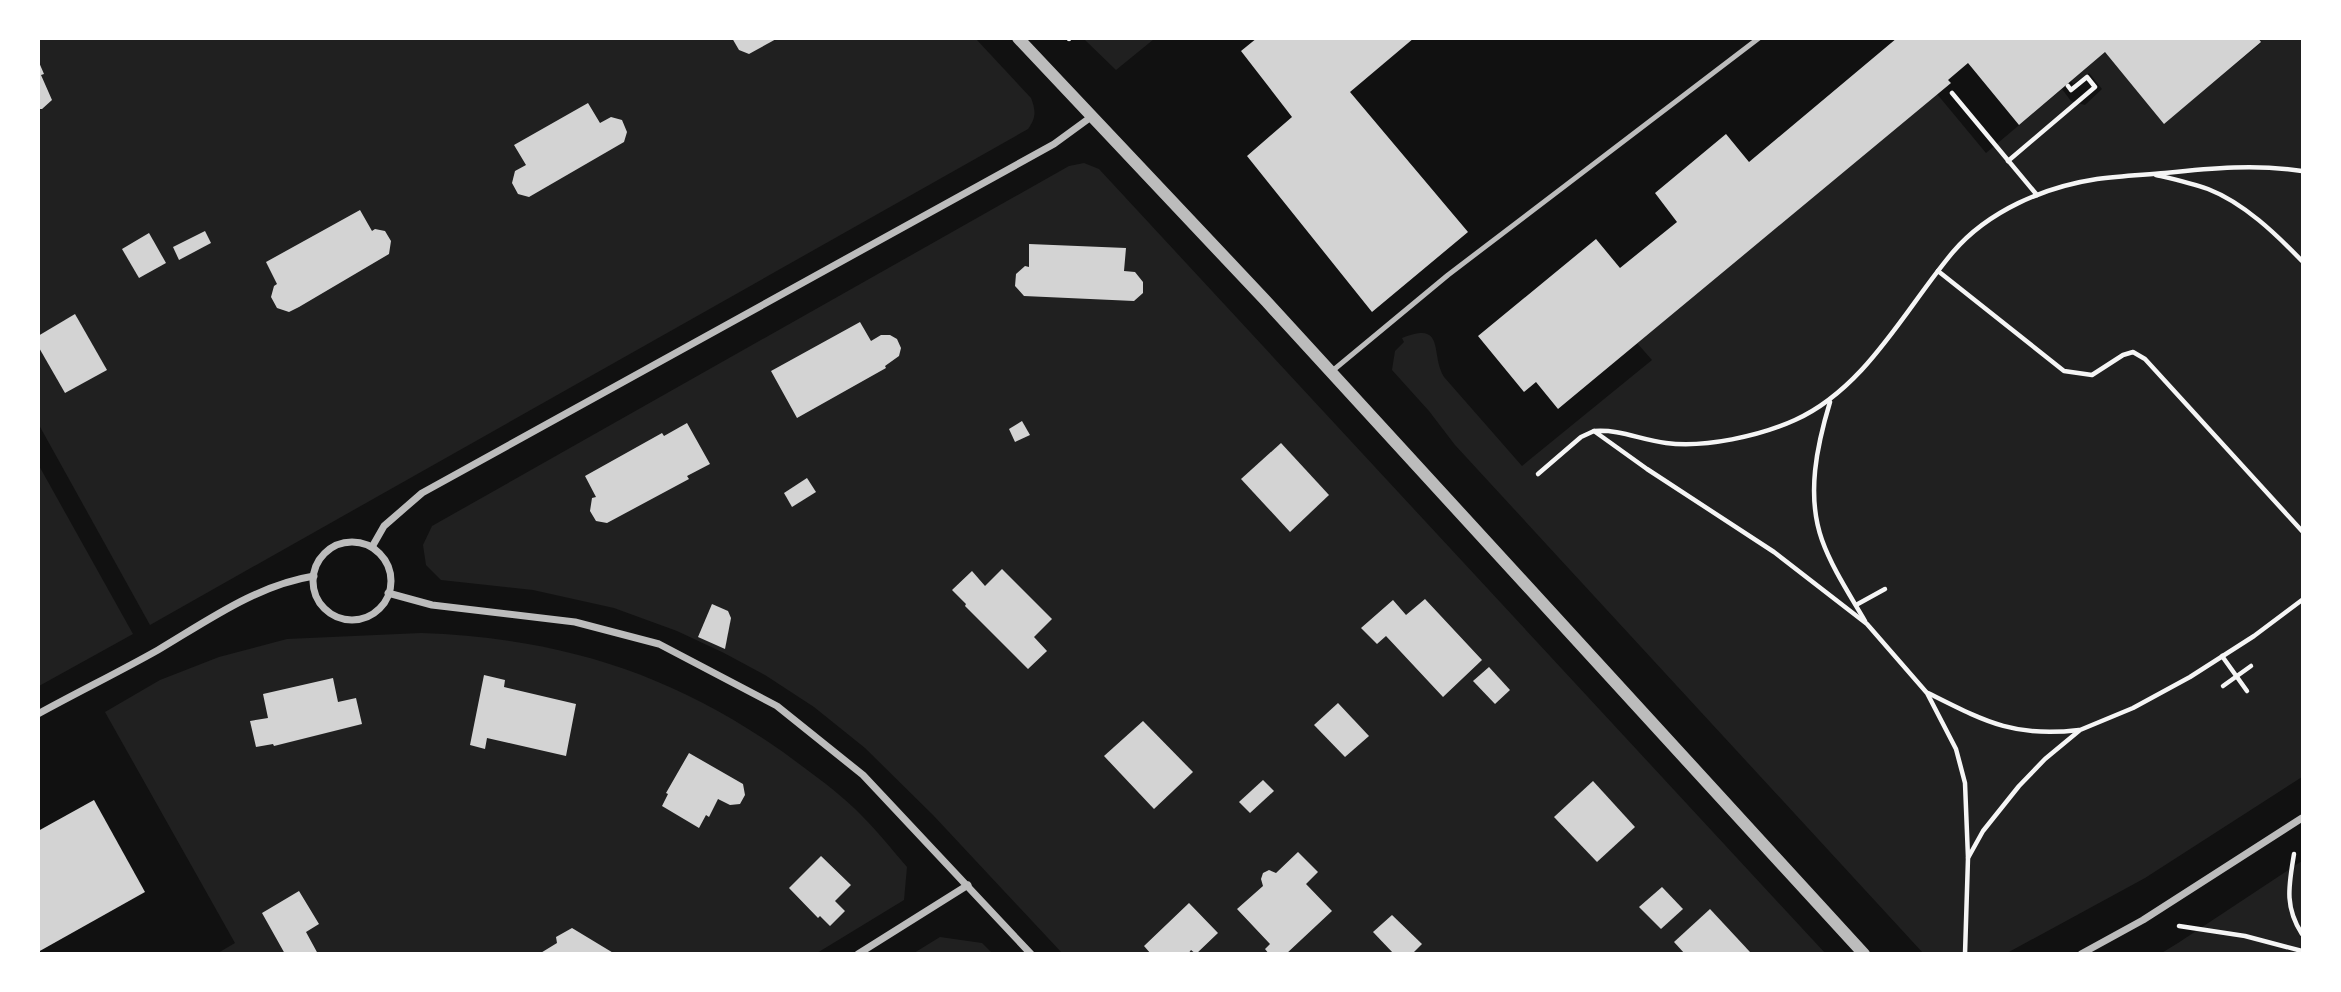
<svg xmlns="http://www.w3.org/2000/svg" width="2341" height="992" font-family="'Archivo Narrow',sans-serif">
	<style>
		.green { fill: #202020 }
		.building { fill: #d3d3d3 }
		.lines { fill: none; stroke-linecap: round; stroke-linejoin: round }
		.path { stroke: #f5f5f5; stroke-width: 4.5 }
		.service { stroke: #bcbcbc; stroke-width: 5 }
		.minor { stroke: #bcbcbc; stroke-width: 7 }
		.tertiary { stroke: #bcbcbc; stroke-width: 12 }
	</style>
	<rect width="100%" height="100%" fill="#111"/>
	<g class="green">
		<path d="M38,39H976L1031,98C1036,111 1036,118 1028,129L150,625L39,425Z"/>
		<polygon points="1084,39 1154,39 1116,70"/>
		<path d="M2258,39H2302V777L2145,878L2007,953H1923L1455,445L1429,411L1392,370L1395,351L1404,342L1402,338C1446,320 1430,354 1444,377L1522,466L1652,360L1637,343L1937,94L1986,153L2062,89L2071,101L2085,105L2102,89L2089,73L2073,84L2071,81L2105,52L2164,123L2261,43Z"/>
		<polygon points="1084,163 1099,169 1825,953 1062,953 933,815 865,748 814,707 765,675 724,653 677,631 614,608 533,590 441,580 426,565 423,545 432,526 1069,166"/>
		<polygon points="38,464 133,634 39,686 38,686"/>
		<path d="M421,633C558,638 670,672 783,752C807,770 832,787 854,808C873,826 890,847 907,867L904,900L817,953H218L235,943L105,712L160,680L219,657L287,639Z"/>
		<polygon points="2302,861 2302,953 2160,954 2178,943"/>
		<polygon points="940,937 982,943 992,953 914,953"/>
	</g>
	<g class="building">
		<polygon points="732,38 778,38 749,54 739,50"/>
		<polygon points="1257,38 1414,38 1350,92 1468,232 1372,312 1247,156 1292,117 1241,51"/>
		<polygon points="1897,38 2258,38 2261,42 2164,124 2105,52 2019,125 1968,63 1948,80 1951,83 1558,409 1536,382 1524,392 1478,336 1596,239 1620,268 1677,222 1655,193 1726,134 1749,162"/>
		<polygon points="38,60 44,74 41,75 52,100 42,109 38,109"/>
		<polygon points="588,103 600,123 611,117 622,120 627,132 624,142 529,197 518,194 512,183 515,171 526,165 514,145"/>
		<polygon points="360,210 372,231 375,229 385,231 391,241 389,254 299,307 289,312 277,308 271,297 274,286 277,284 266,262"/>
		<polygon points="205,231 211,243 179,260 173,247"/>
		<polygon points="149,233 166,263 139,278 122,249"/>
		<polygon points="1029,244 1126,248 1124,271 1135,272 1143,282 1143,293 1134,301 1024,296 1015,286 1016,274 1025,266 1029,267"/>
		<polygon points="75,314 107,370 65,393 38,346 38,336"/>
		<polygon points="860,322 871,341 881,335 890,335 897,339 901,348 899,356 885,366 886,368 797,418 771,371"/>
		<polygon points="1022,421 1030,435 1015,442 1009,429"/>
		<polygon points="687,423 710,464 687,476 689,479 607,523 596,521 590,511 592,498 596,497 585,476 662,433 664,436"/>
		<polygon points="1281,443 1329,495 1290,532 1241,479"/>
		<polygon points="807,478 816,492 792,507 784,493"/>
		<polygon points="1002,569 1052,619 1034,637 1047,651 1028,669 965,606 966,604 952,590 972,571 985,586"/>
		<polygon points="1425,599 1482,660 1443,697 1386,636 1377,644 1361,628 1393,600 1406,615"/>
		<polygon points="712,604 728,611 731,618 725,649 698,637"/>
		<polygon points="1489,667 1510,690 1495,704 1473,681"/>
		<polygon points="484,675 505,680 504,687 576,704 566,756 487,738 485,749 470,745"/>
		<polygon points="333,678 338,702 356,698 362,724 274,746 273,744 256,747 250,721 268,718 263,694"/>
		<polygon points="1338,703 1369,736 1345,757 1314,725"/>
		<polygon points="1143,721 1193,772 1154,809 1104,756"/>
		<polygon points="689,753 743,784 745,795 740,804 730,805 718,799 709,817 706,815 699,828 662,806 668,794 666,793"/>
		<polygon points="1263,780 1274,791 1250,813 1239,802"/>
		<polygon points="1593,781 1635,827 1597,862 1554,817"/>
		<polygon points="94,800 145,892 38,952 38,831"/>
		<polygon points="1298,852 1318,872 1306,884 1332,911 1286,954 1269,954 1265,949 1270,944 1237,909 1263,886 1261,879 1263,873 1269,870 1276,873"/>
		<polygon points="821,856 851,885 835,901 845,911 830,926 820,916 818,918 789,888"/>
		<polygon points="1662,887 1683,909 1661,929 1639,907"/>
		<polygon points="299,891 319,924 306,932 318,954 285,954 262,913"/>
		<polygon points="1189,903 1218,933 1196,954 1191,950 1188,954 1151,954 1144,946"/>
		<polygon points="1710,909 1750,952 1749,954 1685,954 1674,942"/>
		<polygon points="1392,915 1422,944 1412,954 1394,954 1373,932"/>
		<polygon points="572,928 615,954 539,954 557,943 556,937"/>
	</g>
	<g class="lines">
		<g class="path">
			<polyline points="1069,39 1069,38"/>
			<polyline points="1952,93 2037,195"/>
			<polyline points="2008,161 2095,87 2087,77 2071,90 2068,86"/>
			<path d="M2156,175C2173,179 2191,183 2208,189C2244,203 2276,234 2302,261"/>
			<polyline points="1938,271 2064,371 2092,375 2123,355 2133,352 2145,359 2302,531"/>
			<path d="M1830,402C1817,445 1806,495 1822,540C1832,568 1850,595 1865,621"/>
			<polyline points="1538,474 1581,437 1594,431"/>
			<polyline points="1856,605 1885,589"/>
			<polyline points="2222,656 2247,691"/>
			<polyline points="2223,686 2251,666"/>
			<path d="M1928,693C1984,721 2014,738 2079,730"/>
			<path d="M2294,854C2289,885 2284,906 2302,934"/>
			<path d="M1968,858L1965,783L1956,749L1927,693L1867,624L1774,552L1647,469L1594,431C1620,429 1641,440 1666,443C1705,448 1760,436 1795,420C1866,388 1905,309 1953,252C1988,211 2044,187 2097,179C2119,176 2142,175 2165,173C2211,168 2257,164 2302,171"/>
			<polyline points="2179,926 2245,936 2302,951"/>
			<polyline points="1965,954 1968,858 1983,831 2019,786 2045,759 2080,730 2133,708 2190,677 2254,636 2302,600"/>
		</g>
		<polyline class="service" points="1331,372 1448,275 1759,38"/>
		<g class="minor">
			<circle cx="352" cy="581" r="39"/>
			<polyline points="372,547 384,526 422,493 1054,144 1091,117"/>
			<polyline points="388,593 432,605 575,622 659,644 777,706 863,775 1031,954"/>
			<path d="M38,714C78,692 119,672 158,650C207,621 257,585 314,576"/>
			<polyline points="858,954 968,885"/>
			<polyline points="2081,954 2143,920 2302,818"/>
		</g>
		<polyline class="tertiary" points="1018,38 1266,301 1864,954"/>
	</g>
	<rect width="2341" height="992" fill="none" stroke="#ffffff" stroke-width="80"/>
</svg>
